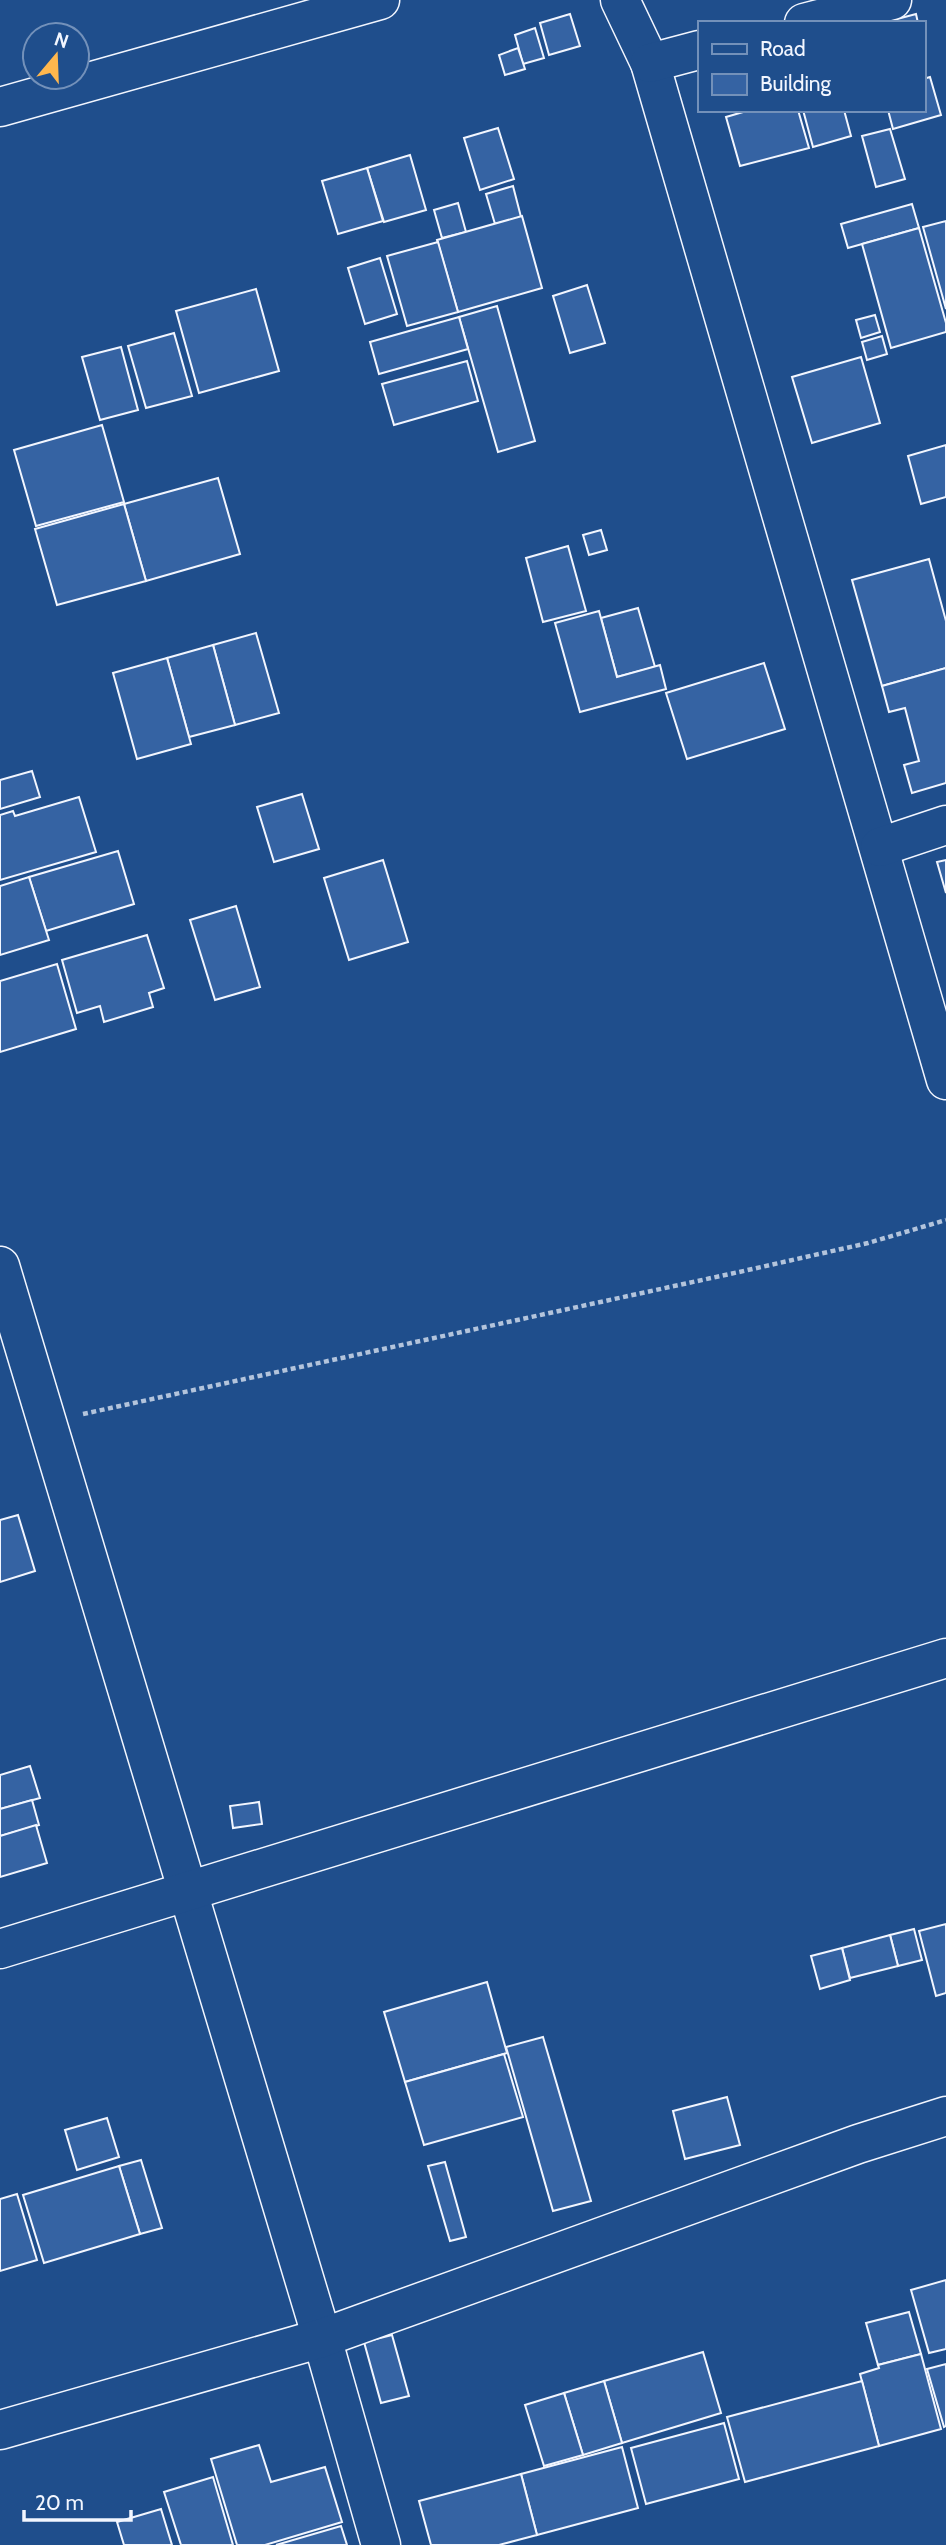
<svg xmlns="http://www.w3.org/2000/svg" width="946" height="2545" font-family="Cabin,sans-serif">
	<style>
		.building { fill: #3563a3; stroke: #f2f6ff; stroke-width: 2 }
		.lines { fill: none; stroke-linecap: round; stroke-linejoin: round }
		.minor-casing { stroke: #f2f6ff; stroke-width: 41 }
		.major-casing { stroke: #f2f6ff; stroke-width: 41 }
		.path { stroke: #b3c4dc; stroke-width: 4.5; stroke-dasharray: 5 3.5; stroke-linecap: butt }
		.minor { stroke: #1f4e8c; stroke-width: 38 }
		.major { stroke: #1f4e8c; stroke-width: 38 }
	</style>
	<rect width="100%" height="100%" fill="#1f4e8c"/>
	<g class="building">
		<polygon points="570,14 580,46 549,55 540,23"/>
		<polygon points="916,14 918,23 882,23"/>
		<polygon points="535,28 544,58 523,64 515,35"/>
		<polygon points="518,48 525,69 505,75 499,55"/>
		<polygon points="930,77 941,115 893,129 888,110 923,110 923,79"/>
		<polygon points="750,110 798,110 809,148 740,166 726,117"/>
		<polygon points="803,110 844,110 851,136 813,147"/>
		<polygon points="498,128 514,179 480,190 464,138"/>
		<polygon points="890,129 905,179 876,187 862,136"/>
		<polygon points="410,155 426,210 384,222 367,168"/>
		<polygon points="367,168 383,221 338,234 322,181"/>
		<polygon points="513,186 521,217 495,224 486,194"/>
		<polygon points="458,203 466,232 442,238 434,210"/>
		<polygon points="912,204 919,228 848,248 841,224"/>
		<polygon points="522,216 542,288 458,312 437,240"/>
		<polygon points="946,221 946,309 923,227"/>
		<polygon points="919,228 946,323 946,332 891,348 862,244"/>
		<polygon points="438,242 458,312 407,326 387,256"/>
		<polygon points="380,258 397,314 365,324 348,268"/>
		<polygon points="587,285 605,343 570,353 553,296"/>
		<polygon points="256,289 279,371 199,393 176,311"/>
		<polygon points="497,306 535,441 498,452 459,317"/>
		<polygon points="875,315 880,332 861,338 856,320"/>
		<polygon points="459,317 468,349 379,374 370,342"/>
		<polygon points="174,333 192,396 146,408 128,346"/>
		<polygon points="882,336 887,354 867,360 862,342"/>
		<polygon points="121,347 138,410 100,420 82,357"/>
		<polygon points="861,357 880,423 812,443 792,377"/>
		<polygon points="467,361 478,401 394,425 382,384"/>
		<polygon points="102,425 124,502 36,526 14,450"/>
		<polygon points="946,445 946,497 921,504 908,456"/>
		<polygon points="218,478 240,554 146,581 124,504"/>
		<polygon points="124,504 146,581 57,605 35,529"/>
		<polygon points="601,530 607,550 589,555 583,535"/>
		<polygon points="568,546 586,611 543,622 526,558"/>
		<polygon points="929,559 946,621 946,668 882,686 852,580"/>
		<polygon points="638,608 655,667 617,677 601,618"/>
		<polygon points="599,611 617,677 660,665 666,689 580,712 555,623"/>
		<polygon points="256,633 279,713 235,725 213,645"/>
		<polygon points="213,645 235,725 189,737 167,658"/>
		<polygon points="167,658 191,744 137,759 113,673"/>
		<polygon points="764,663 785,729 687,759 666,693"/>
		<polygon points="946,668 946,783 912,793 904,765 919,761 905,708 889,712 882,686"/>
		<polygon points="32,771 40,797 0,809 0,780"/>
		<polygon points="302,794 319,849 274,862 257,807"/>
		<polygon points="79,797 96,852 0,880 0,815 13,811 15,816"/>
		<polygon points="118,851 134,904 46,931 29,877"/>
		<polygon points="383,860 408,942 349,960 324,878"/>
		<polygon points="946,860 946,893 937,862"/>
		<polygon points="29,877 49,940 0,955 0,886"/>
		<polygon points="236,906 260,987 215,1000 190,920"/>
		<polygon points="147,935 164,988 149,993 153,1007 104,1022 100,1006 77,1013 62,960"/>
		<polygon points="57,964 76,1029 0,1052 0,981"/>
		<polygon points="18,1515 35,1571 0,1582 0,1520"/>
		<polygon points="30,1766 40,1798 0,1809 0,1775"/>
		<polygon points="32,1800 39,1825 0,1836 0,1809"/>
		<polygon points="259,1802 262,1824 233,1828 230,1806"/>
		<polygon points="36,1825 47,1863 0,1877 0,1836"/>
		<polygon points="946,1924 946,1993 936,1996 919,1931"/>
		<polygon points="914,1929 922,1960 898,1966 890,1935"/>
		<polygon points="890,1935 898,1966 850,1978 842,1948"/>
		<polygon points="842,1948 850,1980 820,1989 811,1956"/>
		<polygon points="487,1982 507,2053 405,2082 384,2012"/>
		<polygon points="543,2037 591,2201 553,2211 506,2047"/>
		<polygon points="504,2054 523,2117 424,2145 405,2082"/>
		<polygon points="727,2097 740,2145 685,2159 673,2111"/>
		<polygon points="107,2118 119,2157 77,2170 65,2130"/>
		<polygon points="141,2160 162,2228 140,2234 119,2166"/>
		<polygon points="445,2162 466,2237 450,2241 428,2166"/>
		<polygon points="119,2166 140,2234 44,2263 23,2195"/>
		<polygon points="17,2194 37,2260 0,2271 0,2199"/>
		<polygon points="946,2280 946,2349 929,2353 911,2290"/>
		<polygon points="909,2312 921,2354 878,2365 866,2323"/>
		<polygon points="392,2335 409,2396 381,2403 364,2342"/>
		<polygon points="703,2352 721,2413 622,2443 604,2381"/>
		<polygon points="921,2354 941,2429 879,2446 860,2374 879,2368 878,2365"/>
		<polygon points="946,2364 946,2426 944,2427 927,2369"/>
		<polygon points="604,2381 622,2443 583,2455 564,2393"/>
		<polygon points="862,2381 879,2446 745,2482 727,2417"/>
		<polygon points="564,2393 583,2455 544,2466 525,2405"/>
		<polygon points="724,2423 739,2479 646,2504 631,2448"/>
		<polygon points="259,2445 271,2482 325,2467 342,2522 265,2545 237,2545 211,2459"/>
		<polygon points="622,2447 638,2508 537,2535 521,2474"/>
		<polygon points="521,2474 537,2535 499,2545 431,2545 419,2501"/>
		<polygon points="213,2477 233,2545 181,2545 164,2492"/>
		<polygon points="161,2509 172,2545 124,2545 117,2522"/>
		<polygon points="341,2526 347,2545 276,2545"/>
	</g>
	<g class="lines">
		<g class="minor-casing">
			<g id="minor">
				<polyline points="620,0 650,63 946,1080"/>
				<polyline points="804,23 892,0"/>
				<polyline points="650,63 699,50"/>
				<polyline points="880,847 946,825"/>
				<polyline points="0,1266 322,2338 381,2545"/>
				<polyline points="0,1949 946,1658"/>
				<polyline points="0,2430 322,2338 858,2144 946,2116"/>
			</g>
		</g>
		<g class="major-casing">
			<polyline id="major" points="0,107 380,0"/>
		</g>
		<polyline class="path" points="83,1414 739,1272 868,1243 946,1220"/>
		<use href="#minor" class="minor"/>
		<use href="#major" class="major"/>
	</g>
	<rect x="698" y="21" width="228" height="91" fill="#1f4e8c" stroke="#7391ba" stroke-width="2"/>
	<rect x="712" y="44" width="35" height="10" fill="#1f4e8c" stroke="#7391ba" stroke-width="2"/>
	<text x="760" y="56" font-size="21" fill="#f2f6ff">Road</text>
	<rect x="712" y="74" width="35" height="21" fill="#3563a3" stroke="#7391ba" stroke-width="2"/>
	<text x="760" y="91" font-size="21" fill="#f2f6ff">Building</text>
	<g transform="translate(56 56) rotate(19)"><circle r="33" fill="#1f4e8c" stroke="#7391ba" stroke-width="2"/>
	<path d="M0-5L12 26L0 18L-12 26Z" fill="#ffb74d"/>
	<text y="-10" font-size="19" font-weight="bold" text-anchor="middle" fill="#f2f6ff">N</text>
	</g>
	<path d="M24 2510v10h107v-10" fill="none" stroke="#f2f6ff" stroke-width="3.5"/>
	<text x="35" y="2510" font-size="21" fill="#f2f6ff" stroke="#1f4e8c" stroke-width="5" paint-order="stroke">20 m</text>
</svg>
